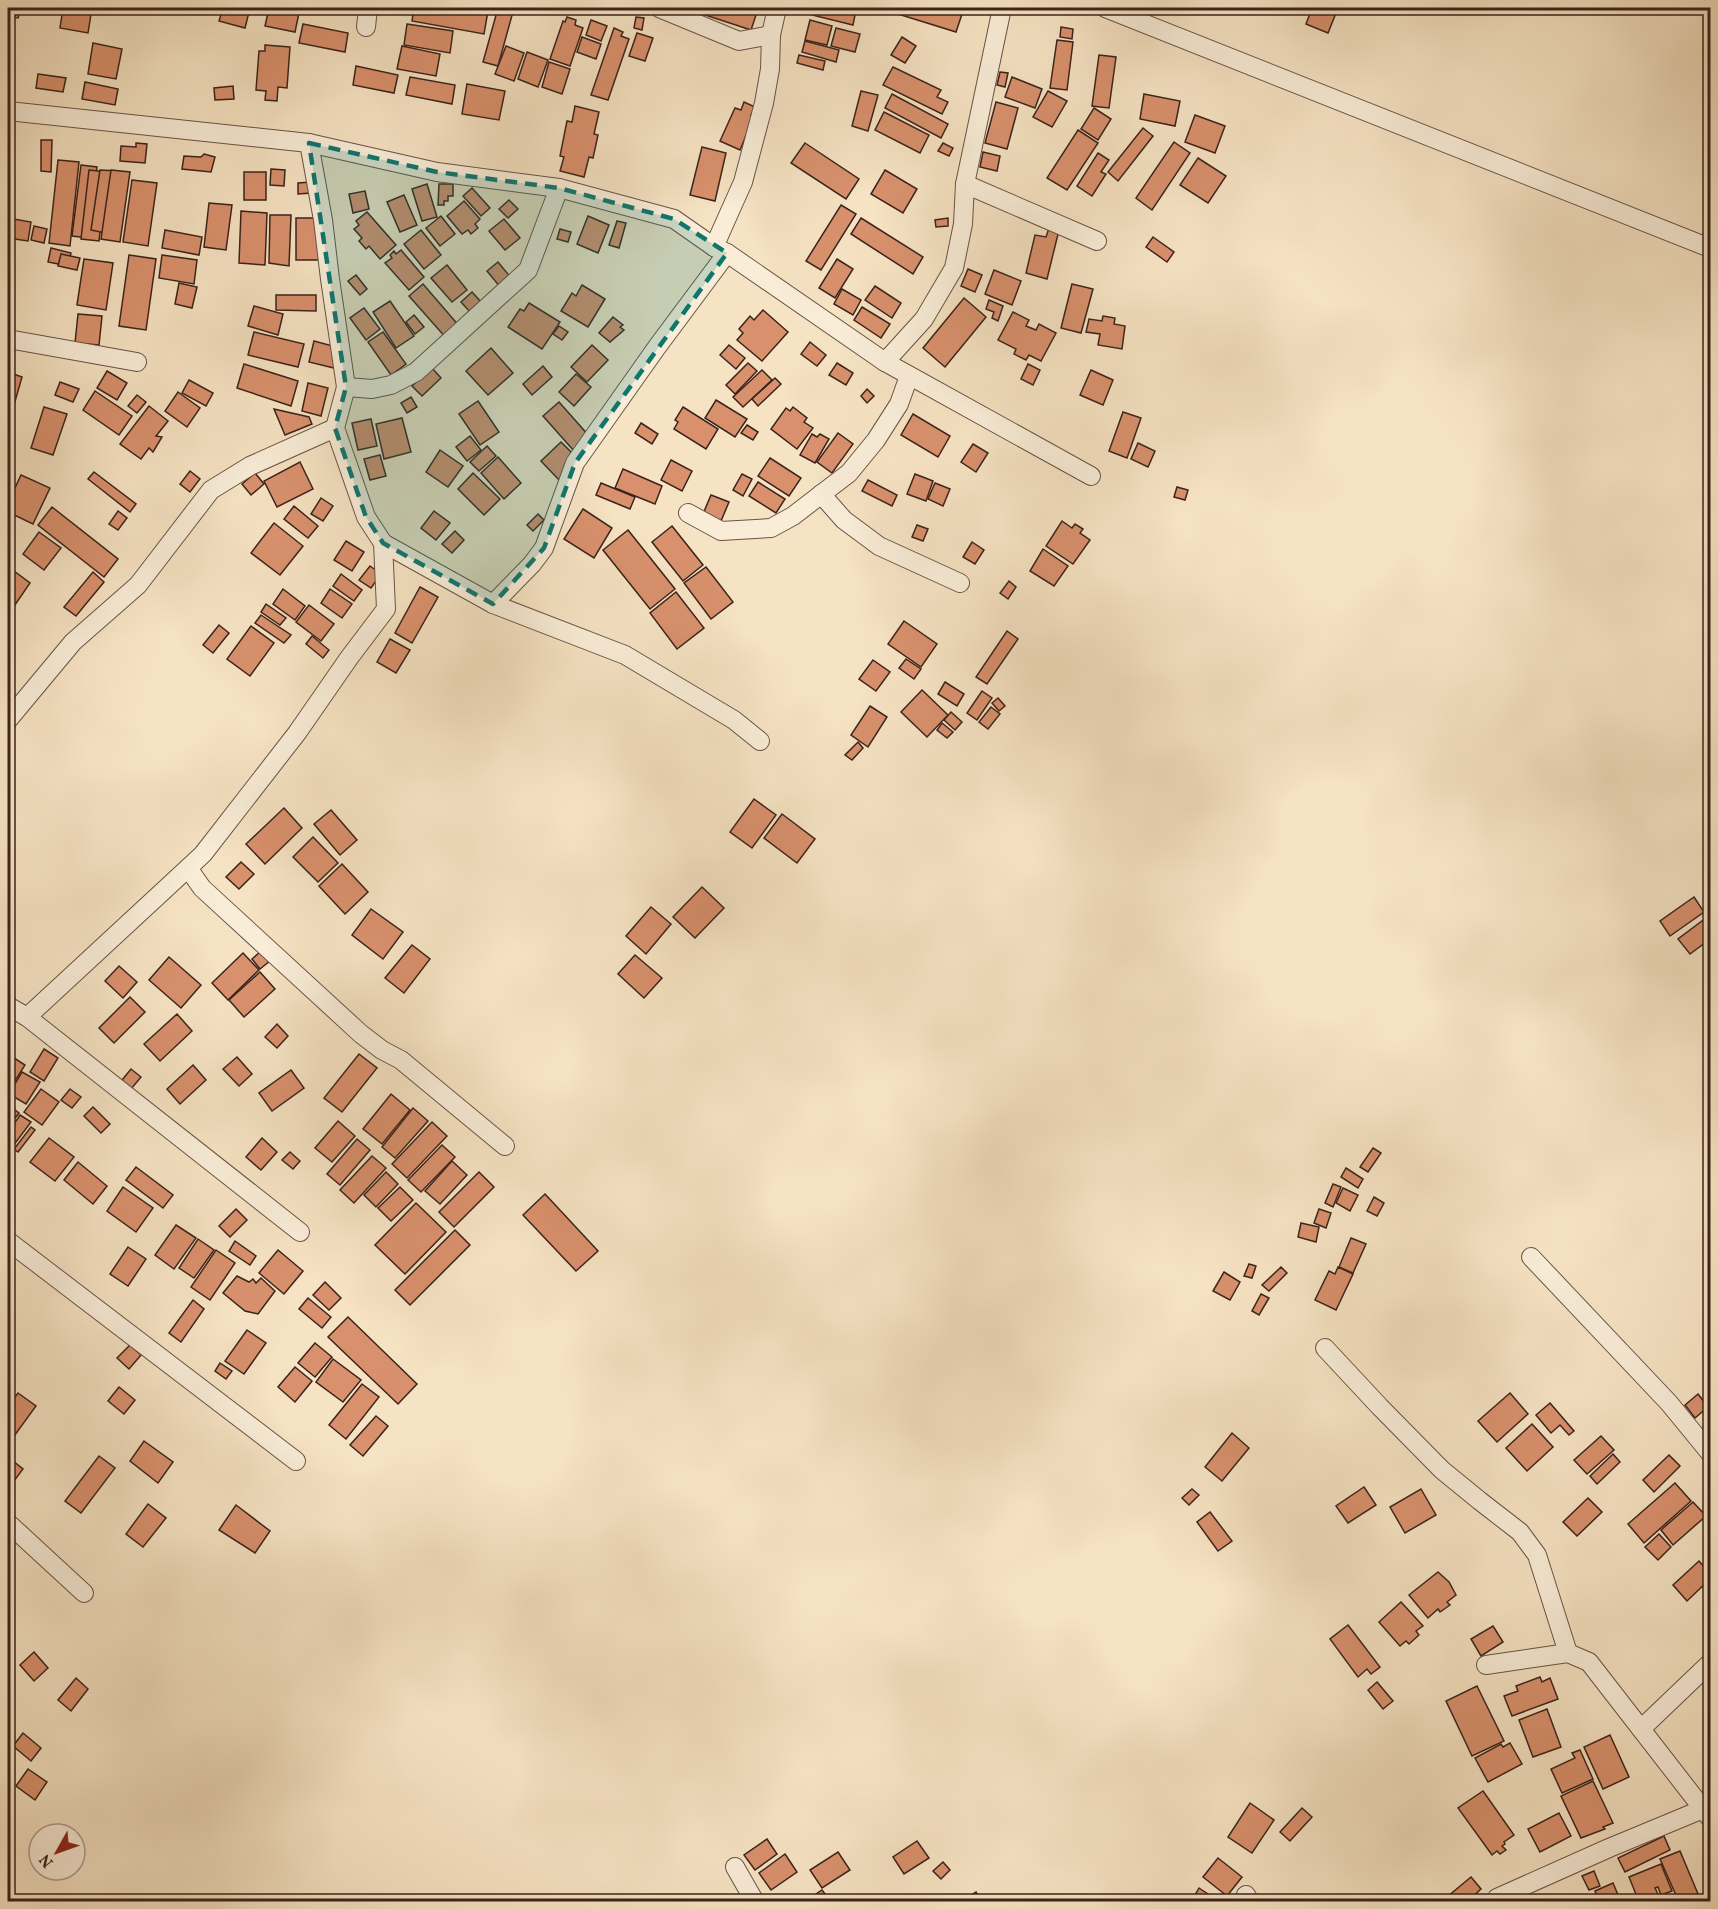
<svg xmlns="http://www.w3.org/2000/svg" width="1718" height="1909" font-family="Vollkorn,serif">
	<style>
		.building { fill: #d9916d; stroke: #3b231b; stroke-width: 1.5 }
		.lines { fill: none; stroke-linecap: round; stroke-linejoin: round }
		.minor-casing { stroke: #6a5345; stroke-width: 20 }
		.minor { stroke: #f9edd8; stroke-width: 18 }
		.marked { fill: #0f766e; fill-opacity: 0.2; stroke: #0f766e; stroke-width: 4.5; stroke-dasharray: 12 8; stroke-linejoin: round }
	</style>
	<rect width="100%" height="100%" fill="#f6e3c3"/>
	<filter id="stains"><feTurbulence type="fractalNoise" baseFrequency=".00333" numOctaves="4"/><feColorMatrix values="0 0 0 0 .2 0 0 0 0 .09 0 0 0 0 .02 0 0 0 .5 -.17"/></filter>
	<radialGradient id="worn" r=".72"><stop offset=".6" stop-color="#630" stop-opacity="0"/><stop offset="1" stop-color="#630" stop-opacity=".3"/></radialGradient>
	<g class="building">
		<polygon points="8,8 22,8 18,18 8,16"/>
		<polygon points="63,8 92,8 88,33 60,28"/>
		<polygon points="223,8 250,8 245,28 219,21"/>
		<polygon points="269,8 300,8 295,32 265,26"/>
		<polygon points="414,8 468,8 488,11 484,34 412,21"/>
		<polygon points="498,8 514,8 498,66 483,62"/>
		<polygon points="690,8 743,8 757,12 751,30 690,10"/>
		<polygon points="813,8 847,8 856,10 853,25 812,15"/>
		<polygon points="900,8 940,8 962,14 956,32 898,14"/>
		<polygon points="1312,8 1338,8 1328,33 1306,24"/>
		<polygon points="567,17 576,20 575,25 583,28 570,66 550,59 563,21 565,22"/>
		<polygon points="636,17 644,18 642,30 634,28"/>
		<polygon points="591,20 607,26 601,41 586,35"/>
		<polygon points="810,20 832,26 827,45 805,40"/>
		<polygon points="303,24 348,33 345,52 299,43"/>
		<polygon points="407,24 453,31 450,53 404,45"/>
		<polygon points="1061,27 1073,29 1072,39 1060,37"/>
		<polygon points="614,28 623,32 621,36 629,39 608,100 591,95"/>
		<polygon points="836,28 860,34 855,52 831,46"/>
		<polygon points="637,33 653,38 645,61 629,56"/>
		<polygon points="582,37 601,44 596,59 577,52"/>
		<polygon points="902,37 916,46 905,63 891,55"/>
		<polygon points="1057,40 1073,42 1067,90 1050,88"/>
		<polygon points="805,41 839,50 836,62 802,52"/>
		<polygon points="93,43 122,49 116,79 88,74"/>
		<polygon points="265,45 290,47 287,88 278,87 277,101 265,100 266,91 256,90 259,51 265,51"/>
		<polygon points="402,46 440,54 436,76 397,69"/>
		<polygon points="506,46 524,53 514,81 495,74"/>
		<polygon points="527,52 548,60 538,87 518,79"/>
		<polygon points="799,55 825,61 823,70 797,63"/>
		<polygon points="1099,55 1116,57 1109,108 1092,106"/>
		<polygon points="549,62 570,69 562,94 542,87"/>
		<polygon points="356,66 398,75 394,93 353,85"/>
		<polygon points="893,67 941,90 937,97 948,102 942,114 883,85"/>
		<polygon points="1000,72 1008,73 1005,87 997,85"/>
		<polygon points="38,74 66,78 63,92 36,88"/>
		<polygon points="410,77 455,85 452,104 406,95"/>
		<polygon points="1012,77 1042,89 1035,108 1005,97"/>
		<polygon points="85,82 118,89 115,105 82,99"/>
		<polygon points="467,84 505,91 499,120 462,114"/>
		<polygon points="233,86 234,99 215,100 214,88"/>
		<polygon points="861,91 878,95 868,131 852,126"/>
		<polygon points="1048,91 1067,101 1052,127 1033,117"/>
		<polygon points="892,94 948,124 941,138 885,108"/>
		<polygon points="1144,94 1180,101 1175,126 1140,119"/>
		<polygon points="744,102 755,107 751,115 754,116 740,150 720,141 735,108 741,110"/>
		<polygon points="996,102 1018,108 1007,149 985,143"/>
		<polygon points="575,106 599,112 594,134 598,135 593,158 589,157 584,177 560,171 564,157 560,156 567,121 572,122"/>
		<polygon points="1094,108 1111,119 1098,140 1081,129"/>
		<polygon points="884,112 929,135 920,153 875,130"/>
		<polygon points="1195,115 1225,126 1215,153 1185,142"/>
		<polygon points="1143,128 1153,136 1118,181 1108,172"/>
		<polygon points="1078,130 1098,143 1067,190 1047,178"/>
		<polygon points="41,140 52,140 51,172 41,171"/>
		<polygon points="1174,142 1190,153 1152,210 1136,198"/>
		<polygon points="136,143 147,144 145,163 120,161 121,146 136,147"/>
		<polygon points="805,143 859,179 846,199 791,163"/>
		<polygon points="943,143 953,148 949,156 938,151"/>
		<polygon points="702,147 726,153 715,201 690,195"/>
		<polygon points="983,152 1000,156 997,171 980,167"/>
		<polygon points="1098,153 1109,160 1101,172 1106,174 1092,196 1077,186"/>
		<polygon points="204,154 215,157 211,172 182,169 184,156 201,157"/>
		<polygon points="1198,158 1226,176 1208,203 1180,185"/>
		<polygon points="58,160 79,162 70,246 49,243"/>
		<polygon points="81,165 97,167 88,238 72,236"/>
		<polygon points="271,169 285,170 284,186 270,185"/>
		<polygon points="89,170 107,172 99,241 81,239"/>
		<polygon points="100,170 118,171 110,234 91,230"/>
		<polygon points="111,170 130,172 120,242 101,239"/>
		<polygon points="885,170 917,189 903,213 871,194"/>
		<rect x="244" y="172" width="22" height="28"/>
		<polygon points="132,180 157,183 148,246 123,242"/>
		<polygon points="311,182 311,193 298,194 298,183"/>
		<polygon points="427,184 437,217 422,221 412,189"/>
		<polygon points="439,184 453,184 453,196 448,196 448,201 444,201 444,205 438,205"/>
		<polygon points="472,188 490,208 481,216 463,196"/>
		<polygon points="365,191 369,209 353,213 349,194"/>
		<polygon points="404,195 417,225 400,232 387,202"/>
		<polygon points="509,200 518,209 508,218 499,209"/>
		<polygon points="464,201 480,219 475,224 478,228 471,234 468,230 462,234 447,216"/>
		<polygon points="209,203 232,205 226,250 204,247"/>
		<polygon points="841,205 856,214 821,270 806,261"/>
		<polygon points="241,211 267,213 265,265 239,263"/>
		<polygon points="367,212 396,245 380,259 369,246 366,249 359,241 362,238 354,229 359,225 356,221"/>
		<polygon points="270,215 291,215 289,266 269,263"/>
		<polygon points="441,216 455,234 440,246 426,228"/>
		<polygon points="588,216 609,225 598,253 577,244"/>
		<polygon points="8,218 31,222 28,241 8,238"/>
		<polygon points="296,218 318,218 319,260 296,260"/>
		<polygon points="861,218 923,257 913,274 851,234"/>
		<polygon points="948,218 948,226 936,227 935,220"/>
		<polygon points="504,219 520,238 505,250 489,231"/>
		<polygon points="617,221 626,223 619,248 609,245"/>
		<polygon points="34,226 47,229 44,243 31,240"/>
		<polygon points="1049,228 1059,230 1047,279 1026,273 1035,235 1046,237"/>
		<polygon points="560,229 571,232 568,242 557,239"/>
		<polygon points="165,230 202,237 199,255 162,248"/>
		<polygon points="421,230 441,255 424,269 404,244"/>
		<polygon points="1153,237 1174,252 1167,262 1146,247"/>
		<polygon points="51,248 71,253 68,266 48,262"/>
		<polygon points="401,250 424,277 409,290 385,263 392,258 390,255 394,251 396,254"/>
		<polygon points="61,254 80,258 77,270 58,266"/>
		<polygon points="129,255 156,259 146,330 119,326"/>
		<polygon points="162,255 197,260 194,284 159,278"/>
		<polygon points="84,259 113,263 106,310 77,305"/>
		<polygon points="837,259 853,269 835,298 819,288"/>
		<polygon points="498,262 512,279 501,288 487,271"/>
		<polygon points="447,265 467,290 452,302 431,278"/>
		<polygon points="968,269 982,275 975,292 961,286"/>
		<polygon points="994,270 1021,281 1012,305 985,294"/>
		<polygon points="356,275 367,289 360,295 348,281"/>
		<polygon points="179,283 197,287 192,308 175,304"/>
		<polygon points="423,284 460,327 447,339 409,296"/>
		<polygon points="1072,284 1093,289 1081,333 1061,328"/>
		<polygon points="582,285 605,299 588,327 561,311 572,293 576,296"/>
		<polygon points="875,286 901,303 892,318 865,300"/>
		<polygon points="842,289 861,300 853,315 834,304"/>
		<polygon points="472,292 482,303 471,313 461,302"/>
		<polygon points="276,295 316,295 316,311 276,310"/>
		<polygon points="964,298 986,317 945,367 923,348"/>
		<polygon points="989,300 1003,306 998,321 992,318 994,312 986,309"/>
		<polygon points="390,301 414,336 396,348 373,312"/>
		<polygon points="529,303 560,322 542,349 508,327 520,309 524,311"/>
		<polygon points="254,306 283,314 278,335 248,326"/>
		<polygon points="862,307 890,324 881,338 854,320"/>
		<polygon points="364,308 380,329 366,340 350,318"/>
		<polygon points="763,310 788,332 762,361 737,340 743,333 739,329 750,316 754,320"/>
		<polygon points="1013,312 1029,320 1026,326 1036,330 1039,324 1056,333 1041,361 1029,355 1026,360 1014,354 1016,349 998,340"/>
		<polygon points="78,314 102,316 99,345 75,343"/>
		<polygon points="414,315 424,327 415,334 406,322"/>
		<polygon points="1103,316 1115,318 1114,324 1125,326 1122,349 1098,345 1100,334 1086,332 1089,319 1102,321"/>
		<polygon points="613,317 623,325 620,327 624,330 610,342 599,333"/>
		<polygon points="559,326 568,332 562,340 553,334"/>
		<polygon points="254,332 304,344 298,367 248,355"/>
		<polygon points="383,332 406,364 391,375 368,342"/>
		<polygon points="314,341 340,348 334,368 309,362"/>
		<polygon points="810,342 826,355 817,366 801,354"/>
		<polygon points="592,345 608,360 587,382 571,367"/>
		<polygon points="729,345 745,358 736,369 720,355"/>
		<polygon points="491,348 513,373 488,395 466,371"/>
		<polygon points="748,363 757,371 735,394 726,385"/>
		<polygon points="837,363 853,373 846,385 829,375"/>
		<polygon points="244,364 298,381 291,406 237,388"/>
		<polygon points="1028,364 1040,370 1033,385 1021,379"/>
		<polygon points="543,366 552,377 532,395 523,384"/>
		<polygon points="432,368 441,378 422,396 412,386"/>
		<polygon points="762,370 772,380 743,407 733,397"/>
		<polygon points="1091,370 1113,380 1103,405 1080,395"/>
		<polygon points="107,371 127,383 117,400 97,388"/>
		<polygon points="8,372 22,377 8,426"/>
		<polygon points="576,374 591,387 574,406 559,392"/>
		<polygon points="775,378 781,384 758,406 752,399"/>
		<polygon points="189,380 213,393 206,406 182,393"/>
		<polygon points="60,382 79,389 73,402 55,395"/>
		<polygon points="308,383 328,388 321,416 302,411"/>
		<polygon points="867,389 874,396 867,403 861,396"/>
		<polygon points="95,391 132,416 119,435 83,410"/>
		<polygon points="178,392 200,408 187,427 165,411"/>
		<polygon points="137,395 146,402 137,413 128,406"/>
		<polygon points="411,397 417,407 407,413 401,403"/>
		<polygon points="716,400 747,419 735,437 705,418"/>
		<polygon points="478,401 499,432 480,445 459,414"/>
		<polygon points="559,402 590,437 574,451 543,416"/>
		<polygon points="149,406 168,421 156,436 162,437 153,452 149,448 141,459 120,444"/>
		<polygon points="44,407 67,414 53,455 31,448"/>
		<polygon points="683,407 718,429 706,449 674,429 678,422 675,420"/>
		<polygon points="793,407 807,418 804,422 813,428 797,449 771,429 786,408 790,411"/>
		<polygon points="274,409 309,417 312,424 285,435"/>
		<polygon points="1123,412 1141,418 1127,458 1109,451"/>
		<polygon points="913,414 950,436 938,457 901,435"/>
		<polygon points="402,418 411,452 384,459 376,424"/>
		<polygon points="371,419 377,446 358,450 352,423"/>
		<polygon points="641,423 658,434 652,444 635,433"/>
		<polygon points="747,425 758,432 753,440 741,433"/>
		<polygon points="838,433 853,444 832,473 817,462"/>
		<polygon points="812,434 817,437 820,434 829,439 815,463 800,455"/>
		<polygon points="470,436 481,450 467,461 456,447"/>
		<polygon points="561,442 579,460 559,480 541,461"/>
		<polygon points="1138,443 1155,451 1148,467 1131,459"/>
		<polygon points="973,444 988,453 976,472 961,462"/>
		<polygon points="487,446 496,456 479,471 470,462"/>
		<polygon points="440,450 463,466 448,487 426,472"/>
		<polygon points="380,455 386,476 370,480 364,459"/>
		<polygon points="498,457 521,483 504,499 481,473"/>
		<polygon points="770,458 801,478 789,496 758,476"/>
		<polygon points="671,460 692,471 682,491 661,480"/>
		<polygon points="300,462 313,489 277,507 264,481"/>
		<polygon points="623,469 662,486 655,504 615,488"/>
		<polygon points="190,471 200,479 190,492 180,484"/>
		<polygon points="94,472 136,504 130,512 88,479"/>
		<polygon points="255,473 264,484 251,495 242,484"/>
		<polygon points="473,473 500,499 484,515 458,489"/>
		<polygon points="742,474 752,479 743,496 733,490"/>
		<polygon points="915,474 933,481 926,501 907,494"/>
		<polygon points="21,475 50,488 33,524 8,512 8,503"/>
		<polygon points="868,480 897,495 892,506 862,491"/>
		<polygon points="758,482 785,499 776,513 749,496"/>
		<polygon points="601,483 635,497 630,509 596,495"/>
		<polygon points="935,483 950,489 943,506 928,499"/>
		<polygon points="1177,487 1188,490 1185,500 1174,497"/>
		<polygon points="711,495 729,502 721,521 703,514"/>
		<polygon points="321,498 333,506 323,521 311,514"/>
		<polygon points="294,506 318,526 308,538 284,519"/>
		<polygon points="52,507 118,559 104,577 38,525"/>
		<polygon points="583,509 612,528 594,558 564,539"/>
		<polygon points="118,511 127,518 118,530 109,524"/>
		<polygon points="434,511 450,523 436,540 421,528"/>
		<polygon points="538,514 544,520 533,531 527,525"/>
		<polygon points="1062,521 1072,528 1075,524 1083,529 1080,533 1090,540 1073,564 1046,546"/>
		<polygon points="274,523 303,546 280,575 251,553"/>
		<polygon points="917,525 928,529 923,541 912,537"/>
		<polygon points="672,526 703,565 683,581 652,542"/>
		<polygon points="628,530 675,589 650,609 603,550"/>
		<polygon points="455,531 464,540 452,553 442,544"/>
		<polygon points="39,532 61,548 44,570 23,554"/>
		<polygon points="346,541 364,552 352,571 334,560"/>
		<polygon points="972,542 984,550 975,564 963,557"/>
		<polygon points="1043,549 1068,566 1054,586 1030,571"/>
		<polygon points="370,566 381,574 371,588 359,580"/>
		<polygon points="706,567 733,602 711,619 684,583"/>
		<polygon points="10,568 30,583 8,615 8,572"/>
		<polygon points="93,572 104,582 76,616 64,607"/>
		<polygon points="341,574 362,590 354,601 333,586"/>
		<polygon points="1009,581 1016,587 1008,599 1000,593"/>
		<polygon points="420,587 438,597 412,643 395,633"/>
		<polygon points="283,589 305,606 295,620 273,604"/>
		<polygon points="330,589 352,604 342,618 321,603"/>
		<polygon points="676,592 704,628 677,649 650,613"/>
		<polygon points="266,604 286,618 280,625 261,612"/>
		<polygon points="309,605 334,624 321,641 296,622"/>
		<polygon points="261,615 291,635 284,643 255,623"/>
		<polygon points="904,621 937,644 921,667 888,644"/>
		<polygon points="219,625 229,633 213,653 203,645"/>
		<polygon points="251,626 274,643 250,676 227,659"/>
		<polygon points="1007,631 1018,639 987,684 976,677"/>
		<polygon points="312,636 329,650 323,658 306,644"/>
		<polygon points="390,639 410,650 396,673 377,662"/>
		<polygon points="906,659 921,669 914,679 899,668"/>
		<polygon points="873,660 890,672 876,691 859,679"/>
		<polygon points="945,682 964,694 957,706 938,694"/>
		<polygon points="922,690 948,715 927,737 901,712"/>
		<polygon points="982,691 992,698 977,720 967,713"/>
		<polygon points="998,698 1005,706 999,711 992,703"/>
		<polygon points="870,706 887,717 868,747 851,735"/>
		<polygon points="991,707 1000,714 988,729 979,722"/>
		<polygon points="951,712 962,722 955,730 944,720"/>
		<polygon points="942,723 953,732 947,738 937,730"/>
		<polygon points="858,742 863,748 852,760 845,755"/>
		<polygon points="754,799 776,815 752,848 730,832"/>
		<polygon points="284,808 302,828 265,864 246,844"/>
		<polygon points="331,810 357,840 340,855 314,824"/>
		<polygon points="782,814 815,839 797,863 764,838"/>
		<polygon points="313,837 338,863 318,882 293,857"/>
		<polygon points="241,862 254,874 239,889 226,877"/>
		<polygon points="342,864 368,892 345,914 319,886"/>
		<polygon points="702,887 724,908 695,938 673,917"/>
		<polygon points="1694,897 1704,912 1670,936 1660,921"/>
		<polygon points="651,907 671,924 646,954 626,936"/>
		<polygon points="371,909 403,932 383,959 352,935"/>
		<polygon points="1710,915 1710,939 1690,954 1678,939"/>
		<polygon points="412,945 430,959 404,993 385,978"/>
		<polygon points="261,951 270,961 260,969 252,959"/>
		<polygon points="243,953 259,970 228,1000 212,983"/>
		<polygon points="635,955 662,978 644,998 618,974"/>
		<polygon points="169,957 201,985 181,1008 149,980"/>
		<polygon points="119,966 137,982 123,998 105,981"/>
		<polygon points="260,972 275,989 244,1017 229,1000"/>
		<polygon points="130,997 145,1012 114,1043 99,1028"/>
		<polygon points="177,1014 192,1031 160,1061 144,1044"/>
		<polygon points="277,1024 288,1036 277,1048 265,1037"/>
		<polygon points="44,1049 58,1058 44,1081 30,1072"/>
		<polygon points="8,1054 25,1065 8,1092"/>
		<polygon points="359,1054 377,1068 342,1112 324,1098"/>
		<polygon points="237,1057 252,1074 239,1086 223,1069"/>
		<polygon points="193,1065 206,1080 180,1104 167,1089"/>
		<polygon points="131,1069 141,1077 131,1089 122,1080"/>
		<polygon points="291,1070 304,1088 272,1111 259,1093"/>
		<polygon points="22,1072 40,1082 26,1104 9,1094"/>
		<polygon points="41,1089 59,1102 42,1125 24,1112"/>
		<polygon points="70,1089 81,1097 72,1108 61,1100"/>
		<polygon points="391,1094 410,1110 382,1144 363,1129"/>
		<polygon points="8,1104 19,1113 8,1127"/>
		<polygon points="93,1107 110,1124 101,1133 84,1116"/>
		<polygon points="413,1108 428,1121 395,1158 382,1147"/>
		<polygon points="20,1115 31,1122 10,1150 8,1148 8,1133"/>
		<polygon points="338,1121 355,1136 332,1162 315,1148"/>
		<polygon points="432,1122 447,1136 407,1178 392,1164"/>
		<polygon points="31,1127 35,1130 18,1152 14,1149"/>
		<polygon points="49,1138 74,1157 55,1181 30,1162"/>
		<polygon points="262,1138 277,1152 261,1170 246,1157"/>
		<polygon points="357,1139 370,1150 340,1185 327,1174"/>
		<polygon points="442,1145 455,1157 421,1192 408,1180"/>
		<polygon points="1373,1148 1381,1153 1368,1172 1360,1167"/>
		<polygon points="290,1152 300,1161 293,1169 282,1160"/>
		<polygon points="372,1156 386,1168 354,1203 340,1190"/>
		<polygon points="452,1161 467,1175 440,1204 425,1191"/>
		<polygon points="78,1162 107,1186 93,1204 64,1180"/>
		<polygon points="136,1167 173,1195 163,1208 126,1180"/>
		<polygon points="1346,1168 1363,1179 1358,1188 1341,1177"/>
		<polygon points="386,1172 398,1184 376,1207 364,1195"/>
		<polygon points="479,1172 494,1187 454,1227 439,1212"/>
		<polygon points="1333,1184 1341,1187 1333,1207 1325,1203"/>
		<polygon points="123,1187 153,1208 136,1232 107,1211"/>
		<polygon points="400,1187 413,1200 391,1221 378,1208"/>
		<polygon points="1343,1188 1358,1195 1350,1211 1336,1203"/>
		<polygon points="545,1194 598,1251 576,1271 523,1215"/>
		<polygon points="1374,1197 1384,1203 1377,1216 1367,1211"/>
		<polygon points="416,1203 446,1232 405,1274 375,1245"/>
		<polygon points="236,1209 247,1220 230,1237 219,1226"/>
		<polygon points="1319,1209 1331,1213 1326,1228 1314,1223"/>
		<polygon points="1301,1223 1319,1227 1316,1242 1298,1237"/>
		<polygon points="176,1225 196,1238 174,1269 155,1255"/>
		<polygon points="455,1230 470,1245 410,1305 395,1290"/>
		<polygon points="1351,1238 1366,1244 1353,1273 1339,1267"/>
		<polygon points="198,1239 214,1250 194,1278 179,1268"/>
		<polygon points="235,1241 256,1256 250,1265 229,1251"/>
		<polygon points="128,1247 146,1259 128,1286 110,1274"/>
		<polygon points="216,1250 235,1263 210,1300 191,1287"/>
		<polygon points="278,1250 303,1271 284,1294 259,1273"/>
		<polygon points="1249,1264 1256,1266 1252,1278 1244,1276"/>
		<polygon points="1281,1267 1287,1273 1269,1291 1262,1285"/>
		<polygon points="1338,1267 1353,1274 1336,1310 1315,1300 1329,1271 1335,1274"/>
		<polygon points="1224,1272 1240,1282 1230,1300 1213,1291"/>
		<polygon points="237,1276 249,1282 253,1279 256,1283 261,1278 275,1291 258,1314 245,1311 223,1293"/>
		<polygon points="325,1282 341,1298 329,1310 313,1295"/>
		<polygon points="1261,1294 1269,1298 1259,1315 1252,1311"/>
		<polygon points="308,1298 331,1317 322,1328 299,1309"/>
		<polygon points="193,1300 204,1309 181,1342 169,1333"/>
		<polygon points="348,1317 417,1384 398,1404 328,1337"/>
		<polygon points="247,1330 266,1343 244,1374 225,1361"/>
		<polygon points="315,1343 332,1357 315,1377 298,1363"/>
		<polygon points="130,1345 141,1355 129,1369 117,1358"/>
		<polygon points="333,1359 361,1380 343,1402 316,1382"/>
		<polygon points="220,1363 232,1371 226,1379 215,1371"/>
		<polygon points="295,1367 312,1381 295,1402 278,1387"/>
		<polygon points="362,1384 379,1397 346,1439 329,1425"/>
		<polygon points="119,1387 135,1400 124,1414 108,1401"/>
		<polygon points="18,1393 36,1406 9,1443 8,1442 8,1407"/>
		<polygon points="1510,1393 1528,1414 1497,1442 1478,1421"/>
		<polygon points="1698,1394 1708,1407 1695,1418 1685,1405"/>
		<polygon points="1550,1403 1574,1431 1569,1435 1560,1425 1551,1433 1536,1415"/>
		<polygon points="376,1416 388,1426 363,1456 350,1445"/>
		<polygon points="1532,1424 1553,1447 1527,1471 1506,1448"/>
		<polygon points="1232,1433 1249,1448 1222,1481 1205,1467"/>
		<polygon points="1601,1436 1614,1450 1587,1474 1574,1460"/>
		<polygon points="144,1441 173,1462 158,1483 130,1461"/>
		<polygon points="1613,1454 1620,1462 1597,1484 1590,1476"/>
		<polygon points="1669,1455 1680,1466 1654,1492 1643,1480"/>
		<polygon points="99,1456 115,1468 81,1513 65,1501"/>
		<polygon points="8,1457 23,1469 8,1489"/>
		<polygon points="1675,1483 1691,1501 1644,1543 1628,1524"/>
		<polygon points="1364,1487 1376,1505 1348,1523 1336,1506"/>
		<polygon points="1192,1489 1199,1495 1189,1505 1182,1498"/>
		<polygon points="1421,1489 1436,1515 1405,1533 1390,1507"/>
		<polygon points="1588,1498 1602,1512 1577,1536 1563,1522"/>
		<polygon points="1693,1502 1706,1516 1673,1545 1661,1530"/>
		<polygon points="148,1504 166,1518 143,1547 126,1534"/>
		<polygon points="236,1505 270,1531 255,1553 219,1530"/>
		<polygon points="1210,1512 1232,1541 1218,1551 1197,1522"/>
		<polygon points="1659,1534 1671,1547 1658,1560 1645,1547"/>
		<polygon points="1699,1561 1710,1574 1710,1579 1687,1601 1673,1585"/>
		<polygon points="1438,1572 1449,1582 1456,1595 1447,1602 1450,1605 1440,1612 1438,1609 1428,1618 1409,1595"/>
		<polygon points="1401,1602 1423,1626 1416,1631 1419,1635 1409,1644 1406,1641 1400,1646 1379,1622"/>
		<polygon points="1348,1625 1380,1667 1371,1674 1367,1669 1358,1677 1330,1639"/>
		<polygon points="1493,1626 1503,1642 1481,1656 1471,1639"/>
		<polygon points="34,1652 48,1668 34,1681 20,1665"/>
		<polygon points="1540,1677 1542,1682 1550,1678 1558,1699 1512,1716 1504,1696 1518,1691 1516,1686"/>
		<polygon points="76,1678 88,1689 71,1711 58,1700"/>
		<polygon points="1377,1682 1393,1701 1383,1709 1368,1690"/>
		<polygon points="1477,1686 1504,1741 1472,1756 1446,1701"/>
		<polygon points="1547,1709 1561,1747 1533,1757 1519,1720"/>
		<polygon points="23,1733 41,1748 31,1761 13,1746"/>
		<polygon points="1610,1735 1629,1777 1603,1789 1584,1747"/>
		<polygon points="1510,1743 1522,1764 1488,1782 1475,1758 1501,1744 1503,1747"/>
		<polygon points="1580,1750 1593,1779 1562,1793 1551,1769 1575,1758 1572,1753"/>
		<polygon points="28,1769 47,1782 35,1800 16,1786"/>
		<polygon points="1593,1781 1613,1823 1603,1827 1605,1829 1581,1838 1561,1796"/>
		<polygon points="1483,1791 1514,1835 1504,1842 1505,1844 1502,1846 1506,1850 1500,1854 1497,1851 1492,1855 1458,1808"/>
		<polygon points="1250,1803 1274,1820 1252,1853 1228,1837"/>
		<polygon points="1302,1808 1312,1817 1290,1841 1280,1832"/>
		<polygon points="1559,1813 1571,1836 1540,1852 1528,1829"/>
		<polygon points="1664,1836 1670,1850 1625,1872 1618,1858"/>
		<polygon points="767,1839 777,1854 755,1870 744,1855"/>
		<polygon points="917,1841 929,1858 904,1874 893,1857"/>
		<polygon points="1680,1851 1698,1894 1681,1902 1679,1902 1660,1859"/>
		<polygon points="838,1852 850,1870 822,1888 810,1870"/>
		<polygon points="785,1854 797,1872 771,1890 759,1873"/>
		<polygon points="1218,1858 1242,1877 1227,1896 1203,1877"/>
		<polygon points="943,1862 950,1870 941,1879 933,1871"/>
		<polygon points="1661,1864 1672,1891 1661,1895 1658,1887 1655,1888 1659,1896 1645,1902 1639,1902 1629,1877"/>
		<polygon points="1594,1871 1600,1886 1589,1890 1582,1876"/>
		<polygon points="1471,1877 1481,1889 1467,1902 1441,1902"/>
		<polygon points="1613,1883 1621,1902 1599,1902 1595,1891"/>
		<polygon points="1199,1888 1220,1902 1191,1902"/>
		<polygon points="822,1890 831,1902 804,1902"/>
		<polygon points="976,1892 982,1902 960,1902"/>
	</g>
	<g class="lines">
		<g class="minor-casing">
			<g id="minor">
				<polyline points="659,8 739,41 771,35"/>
				<polyline points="1105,8 1710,248"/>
				<polyline points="366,27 368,8"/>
				<polyline points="8,111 309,143 437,172 559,188 674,219 714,247 727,253 885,362 1091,476"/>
				<polyline points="309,143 323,220 330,279 346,387 335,428 366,517 383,543 386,609 349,658 297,733 203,854 188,868 202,888 361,1034 382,1050 401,1060 505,1146"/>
				<polyline points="965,184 1097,241"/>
				<polyline points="714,247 743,182 764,103 770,69 771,35 777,8"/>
				<polyline points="8,339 137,362"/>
				<polyline points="885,362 924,319 954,268 963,224 965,184 1002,8"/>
				<polyline points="346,387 372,389 391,385 416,372 528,270 559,188"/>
				<polyline points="821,494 844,520 879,546 960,583"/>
				<polyline points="688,513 721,531 771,528 793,516 849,473 876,440 899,404 909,376"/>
				<polyline points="383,543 493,604 625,655 734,720 760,741"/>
				<polyline points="493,604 532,564 544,548 575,463 657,347 727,253"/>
				<polyline points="8,720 73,642 138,585 211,490 250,466 335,428"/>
				<polyline points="8,1006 27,1017 300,1232"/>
				<polyline points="27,1017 188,868"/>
				<polyline points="8,1241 296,1461"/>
				<polyline points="1531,1257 1669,1403 1710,1453"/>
				<polyline points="1325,1348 1380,1407 1442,1470 1480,1501 1520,1532 1537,1555 1568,1653"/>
				<polyline points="8,1523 84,1593"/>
				<polyline points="1486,1665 1568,1653 1589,1662 1710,1818"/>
				<polyline points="1641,1729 1710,1663"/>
				<polyline points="735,1867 755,1902"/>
				<polyline points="1246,1895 1250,1902"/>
				<polyline points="1497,1898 1609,1848 1703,1809"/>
			</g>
		</g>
		<use href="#minor" class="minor"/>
	</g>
	<path class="marked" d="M309,143L437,172L559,188L674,219L727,253L575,463L544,548L493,604L383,543L366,517L335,428L346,387Z"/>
	<rect width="1718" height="1909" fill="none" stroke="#f6e3c3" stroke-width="30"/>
	<rect x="9" y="9" width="1700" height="1891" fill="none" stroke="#3b231b" stroke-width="3"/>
	<rect x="15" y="15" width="1688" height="1879" fill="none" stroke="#3b231b" stroke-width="1.5"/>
	<g transform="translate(57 1852) rotate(230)"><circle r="28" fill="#f9edd8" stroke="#ad9c8c" stroke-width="1.5"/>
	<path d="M0-4.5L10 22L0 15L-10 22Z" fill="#8f2418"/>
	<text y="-9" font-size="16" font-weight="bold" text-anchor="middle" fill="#3b231b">N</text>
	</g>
	<rect width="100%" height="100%" filter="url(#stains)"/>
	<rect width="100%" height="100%" fill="url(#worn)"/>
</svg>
